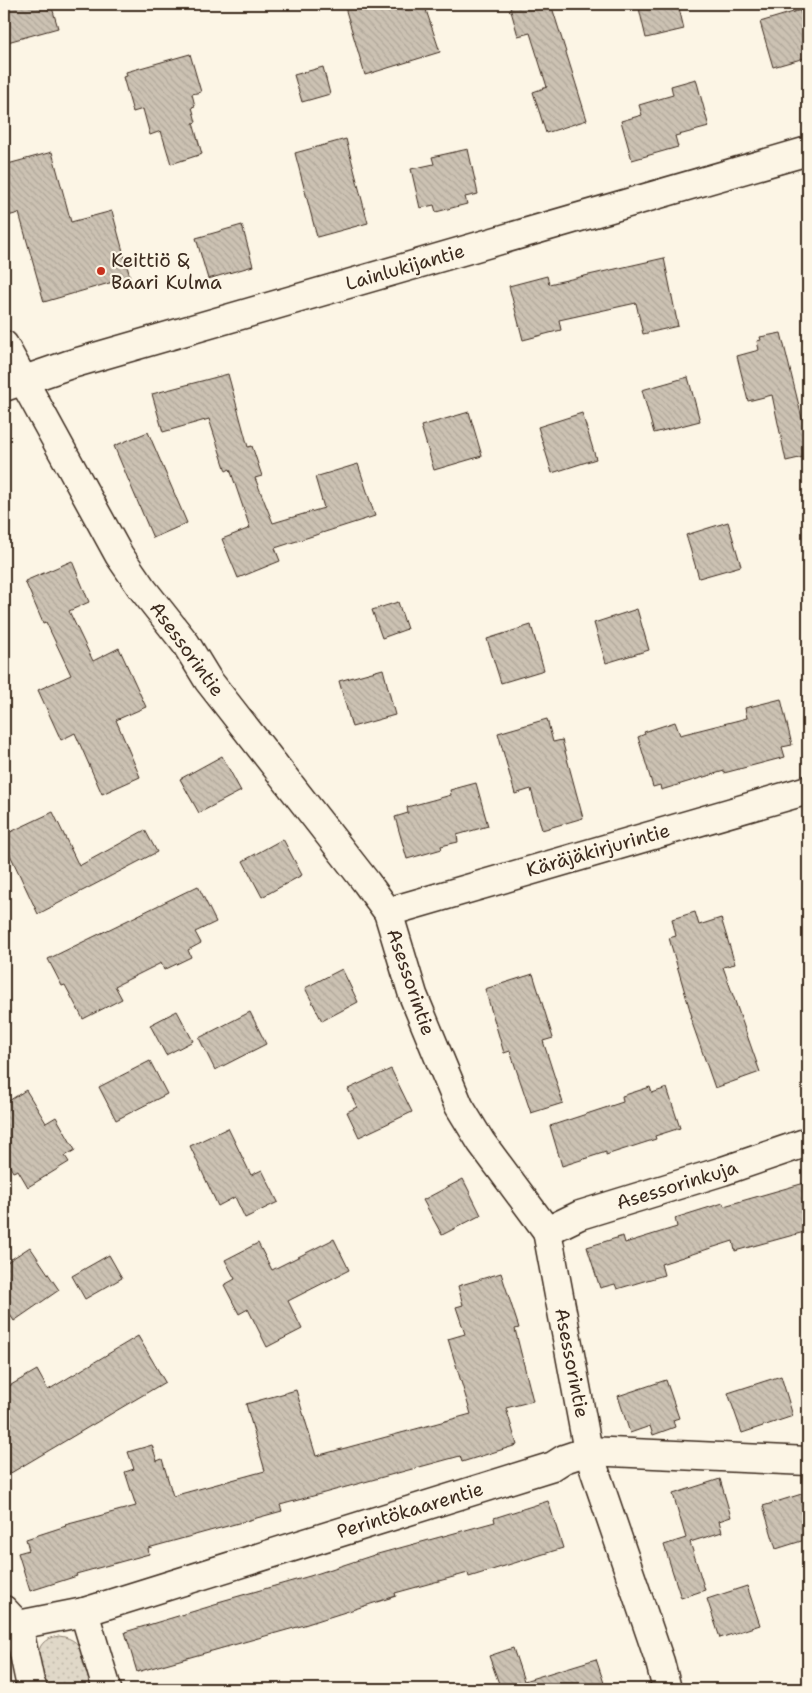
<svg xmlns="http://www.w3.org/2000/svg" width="812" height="1693" font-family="'Shantell Sans',sans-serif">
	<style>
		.grass { fill: url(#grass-dots); stroke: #8e8173 }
		.building { fill: url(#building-back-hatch); stroke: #3b2a1e }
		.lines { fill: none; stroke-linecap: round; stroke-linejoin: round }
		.minor-casing { stroke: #3b2a1e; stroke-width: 31 }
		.minor { stroke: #fcf5e5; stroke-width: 28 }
		.poi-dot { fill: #c8321e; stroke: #fcf5e5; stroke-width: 2 }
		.labels { text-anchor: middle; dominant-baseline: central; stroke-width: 4.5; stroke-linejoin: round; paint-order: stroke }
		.poi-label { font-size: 19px; fill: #3b2a1e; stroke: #fcf5e5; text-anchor: start }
		.street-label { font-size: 19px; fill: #3b2a1e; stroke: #fcf5e5 }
	</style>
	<defs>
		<pattern id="grass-dots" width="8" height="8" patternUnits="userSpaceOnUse" patternTransform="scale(1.25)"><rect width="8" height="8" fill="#e0d8c8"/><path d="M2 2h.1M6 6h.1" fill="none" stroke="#c1baab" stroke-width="1.8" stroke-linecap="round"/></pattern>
		<pattern id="building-back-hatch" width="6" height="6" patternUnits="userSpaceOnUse" patternTransform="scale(1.25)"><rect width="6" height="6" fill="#ccc2b3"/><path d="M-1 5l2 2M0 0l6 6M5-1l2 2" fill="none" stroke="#b0a79a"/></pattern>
	</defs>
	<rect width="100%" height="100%" fill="#fcf5e5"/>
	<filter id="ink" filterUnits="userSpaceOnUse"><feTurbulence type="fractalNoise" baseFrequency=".02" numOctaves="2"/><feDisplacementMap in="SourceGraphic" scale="10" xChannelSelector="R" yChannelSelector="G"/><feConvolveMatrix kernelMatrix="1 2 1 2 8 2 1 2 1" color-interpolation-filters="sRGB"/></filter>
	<g filter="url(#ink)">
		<path class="grass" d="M59,1636C87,1639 89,1667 96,1689H45C41,1667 27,1641 59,1636Z"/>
		<g class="building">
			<polygon points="4,4 51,4 58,28 4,43"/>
			<polygon points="344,4 424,4 440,52 365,75"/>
			<polygon points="509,4 551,4 587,120 546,133 533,92 547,87 530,33 518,36"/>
			<polygon points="638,4 678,4 684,29 646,38"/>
			<polygon points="800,10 808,38 808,57 773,67 760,22"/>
			<polygon points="190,54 201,92 192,94 195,106 192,107 196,122 193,123 202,154 171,164 161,131 150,135 143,109 133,112 123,77 127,76 126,72"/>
			<polygon points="323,67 330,94 302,102 294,75"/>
			<polygon points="696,79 709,127 675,136 678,147 632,160 621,121 642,115 639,105 673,95 671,86"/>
			<polygon points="346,139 368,223 317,237 295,153"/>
			<polygon points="468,149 478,194 465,197 467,204 436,212 434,205 420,208 411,169 434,164 432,157"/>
			<polygon points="52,152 71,222 112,211 130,277 44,302 19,213 4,217 4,165"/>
			<polygon points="242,225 253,266 208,279 196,238"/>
			<polygon points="664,258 678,326 643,334 636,303 559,320 561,330 523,340 509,286 547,276 549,284"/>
			<polygon points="781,333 802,418 808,416 808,456 786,461 772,395 748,401 737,356 759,350 757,341 761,340 760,337"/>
			<polygon points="228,374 248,447 252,446 262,476 255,478 273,523 324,508 315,477 358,464 375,516 275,548 280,561 238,578 222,539 250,528 230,469 226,471 209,419 163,432 152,394"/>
			<polygon points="688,377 700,421 654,433 642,390"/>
			<polygon points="469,412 482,456 434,470 421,426"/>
			<polygon points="582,413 596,459 552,473 538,427"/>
			<polygon points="148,432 187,523 153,538 114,446"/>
			<polygon points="728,522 741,566 699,578 686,535"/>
			<polygon points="72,561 89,602 69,611 93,661 119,648 146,707 116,720 140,777 102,794 75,733 61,740 38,690 71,675 46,622 43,623 25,581"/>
			<polygon points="398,602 407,629 382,638 372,610"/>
			<polygon points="637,609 649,650 606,663 594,623"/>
			<polygon points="531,625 544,670 501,683 487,639"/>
			<polygon points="383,669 395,715 352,727 339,681"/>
			<polygon points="781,699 792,745 782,747 785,757 724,773 724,771 661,790 660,785 653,787 638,737 645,734 644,732 675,722 680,735 747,718 745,708"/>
			<polygon points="547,719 553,742 562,740 583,818 542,830 531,789 515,794 498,733"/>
			<polygon points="222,756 241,791 199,813 180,779"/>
			<polygon points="476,783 488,826 457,835 458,842 441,846 442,849 407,859 395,817 408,813 407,807 451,795 450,790"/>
			<polygon points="53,812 79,866 145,830 157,852 38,914 4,842 4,835"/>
			<polygon points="283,839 302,875 262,897 243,861"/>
			<polygon points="198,886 216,922 195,932 201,943 188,950 191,957 164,970 161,963 115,986 122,999 83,1019 65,985 62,986 48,959"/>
			<polygon points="695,912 699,925 721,918 735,964 723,967 760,1072 715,1088 690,1017 692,1017 669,938 676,936 672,919"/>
			<polygon points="342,969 358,1002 322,1021 305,988"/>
			<polygon points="533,974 553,1038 543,1041 563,1103 531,1113 510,1051 504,1053 485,989"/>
			<polygon points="177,1011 193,1041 166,1055 150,1025"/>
			<polygon points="250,1012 266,1044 215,1070 199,1038"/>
			<polygon points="150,1061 167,1094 116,1120 99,1087"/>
			<polygon points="391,1069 412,1112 359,1137 347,1112 357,1107 348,1089"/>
			<polygon points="650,1087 652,1093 667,1088 680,1128 655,1136 656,1139 606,1155 606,1152 562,1166 550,1126 623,1102 622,1096"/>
			<polygon points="26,1090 46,1123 56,1117 75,1150 65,1156 69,1162 28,1187 18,1170 13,1172 4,1156 4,1104"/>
			<polygon points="228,1128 251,1175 262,1170 278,1202 245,1218 235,1197 218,1206 190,1146"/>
			<polygon points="463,1179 481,1215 442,1235 423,1200"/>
			<polygon points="808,1182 808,1231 735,1251 733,1241 661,1264 664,1275 617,1289 615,1284 600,1288 587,1247 623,1236 625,1243 677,1227 675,1218 723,1203 724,1206"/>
			<polygon points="334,1239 349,1270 288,1301 302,1329 267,1347 248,1309 239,1314 224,1285 235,1279 225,1260 258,1243 272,1270"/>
			<polygon points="30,1247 59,1290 14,1321 4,1306 4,1264"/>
			<polygon points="109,1255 122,1278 85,1299 72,1276"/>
			<polygon points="501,1273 519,1328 515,1329 533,1401 506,1408 517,1445 462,1462 460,1456 280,1505 282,1511 148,1548 149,1554 76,1574 77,1576 30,1591 18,1553 29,1550 26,1539 66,1526 65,1525 136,1506 125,1472 134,1469 128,1452 152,1445 157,1461 162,1459 173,1496 265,1471 246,1404 296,1390 316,1456 471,1414 448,1339 465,1334 456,1307 463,1305 458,1286"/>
			<polygon points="138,1336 165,1382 4,1477 4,1389 37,1370 48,1390"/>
			<polygon points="781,1376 793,1416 742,1433 728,1393"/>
			<polygon points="666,1380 679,1418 673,1420 675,1427 653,1435 650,1426 630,1433 618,1396"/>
			<polygon points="720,1479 731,1517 719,1521 722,1532 690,1542 705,1590 681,1598 664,1545 686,1538 673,1494"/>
			<polygon points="808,1492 808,1539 776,1549 763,1506"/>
			<polygon points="548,1501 563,1548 469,1577 468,1573 395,1593 396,1596 301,1626 137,1672 125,1632 218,1604 218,1602 310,1576 374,1555 495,1522 494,1518"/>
			<polygon points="747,1586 760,1625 720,1638 707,1599"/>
			<polygon points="513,1648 524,1681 596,1659 606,1689 518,1689 518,1687 510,1689 501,1689 489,1656"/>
		</g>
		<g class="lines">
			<g class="minor-casing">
				<g id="minor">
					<polyline points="4,345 119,555 141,587 186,644 208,680 366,882 388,912 413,995 459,1106 481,1142 547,1231 588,1451 660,1662 667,1689"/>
					<polyline points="4,387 68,365 808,151"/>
					<polyline points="388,912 808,790"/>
					<polyline points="547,1231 580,1215 723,1171 808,1142"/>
					<polyline points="4,1610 18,1625 30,1682 33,1689"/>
					<polyline points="84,1612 107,1689"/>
					<polyline points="18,1625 84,1612 553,1466 564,1459 588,1451 808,1461"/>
				</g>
			</g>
			<use href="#minor" class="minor"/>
		</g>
	</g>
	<circle class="poi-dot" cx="101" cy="271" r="5"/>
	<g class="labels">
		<g class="poi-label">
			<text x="111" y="260">Keittiö &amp;<tspan x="111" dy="22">Baari Kulma</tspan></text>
		</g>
		<g class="street-label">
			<text transform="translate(405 267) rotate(-16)">Lainlukijantie</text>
			<text transform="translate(187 649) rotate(54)">Asessorintie</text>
			<text transform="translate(598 850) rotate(-16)">Käräjäkirjurintie</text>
			<text transform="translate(411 982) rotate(71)">Asessorintie</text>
			<text transform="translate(677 1185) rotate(-17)">Asessorinkuja</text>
			<text transform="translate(572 1363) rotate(79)">Asessorintie</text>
			<text transform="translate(410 1510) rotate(-17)">Perintökaarentie</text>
		</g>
	</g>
	<rect width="812" height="1693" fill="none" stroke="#fcf5e5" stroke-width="20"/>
	<rect x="10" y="10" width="792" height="1673" fill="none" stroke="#3b2a1e" stroke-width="2" filter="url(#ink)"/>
</svg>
